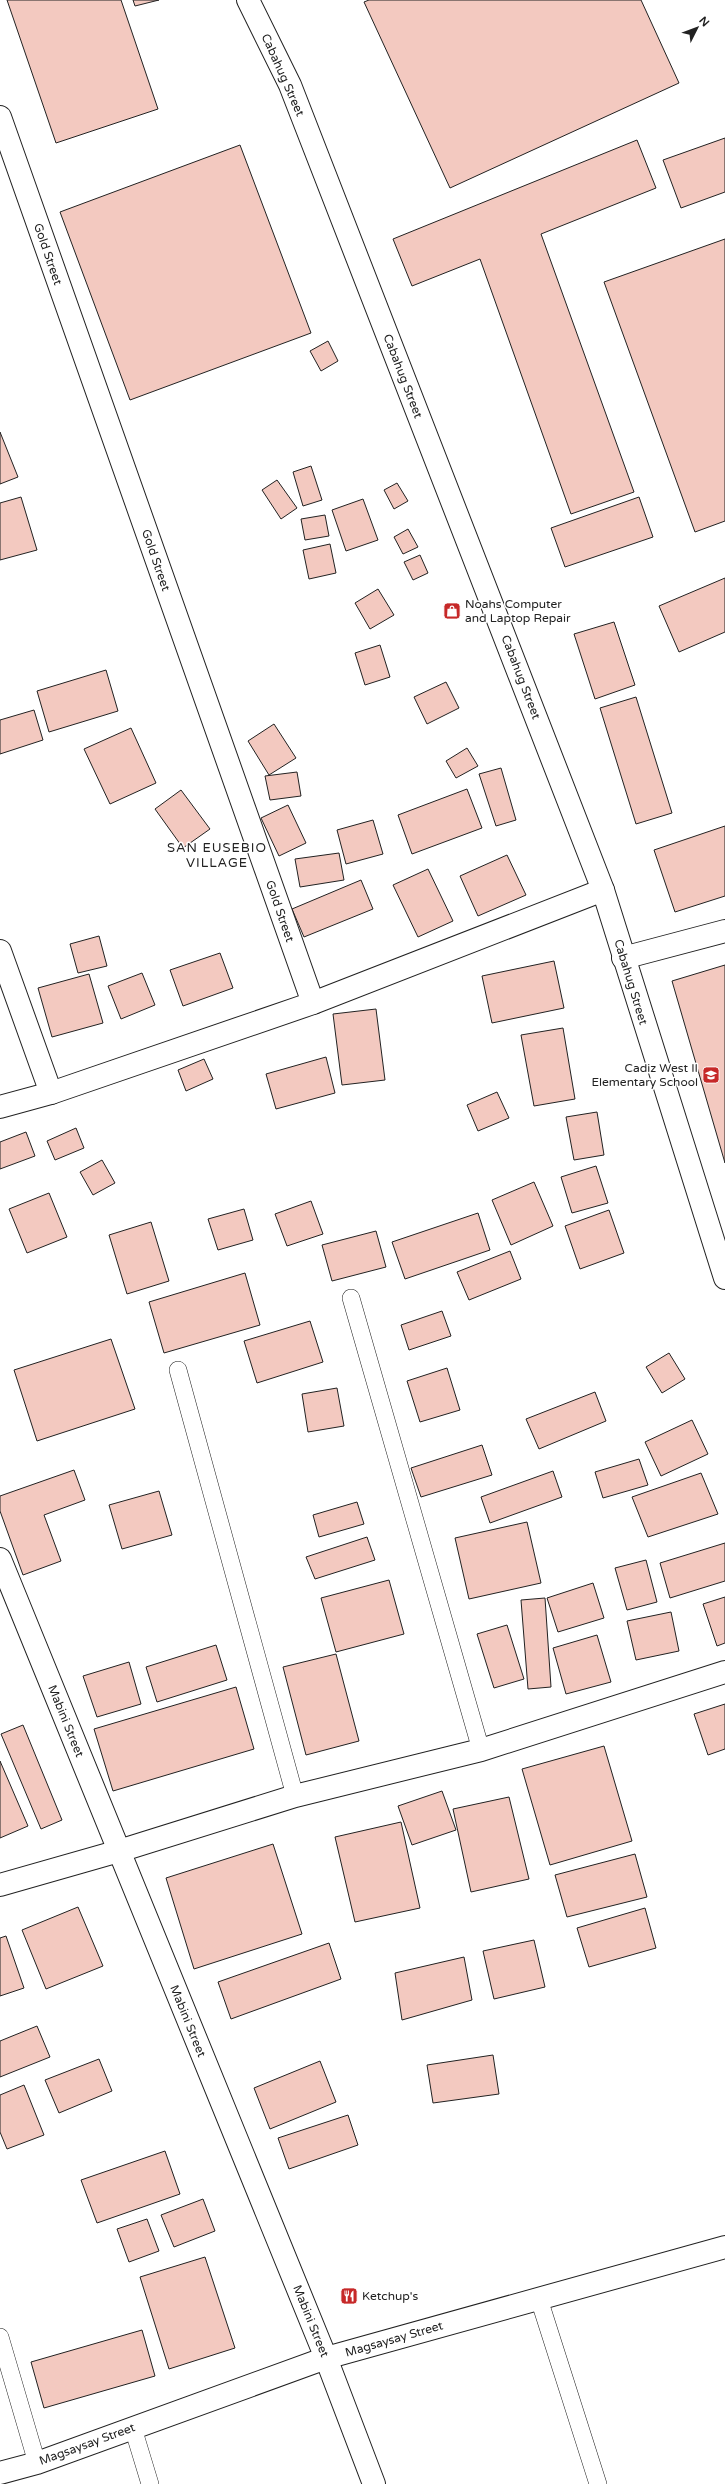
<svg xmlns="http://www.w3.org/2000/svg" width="725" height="2484" font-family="'Varela Round',sans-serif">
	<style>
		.building { fill: #f3c9c0; stroke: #222 }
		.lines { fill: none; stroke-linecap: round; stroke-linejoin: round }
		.service-casing { stroke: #222; stroke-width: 18 }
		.minor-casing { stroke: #222; stroke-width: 24 }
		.tertiary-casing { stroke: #222; stroke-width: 24 }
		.service { stroke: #fff; stroke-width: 17 }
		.minor { stroke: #fff; stroke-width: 22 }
		.tertiary { stroke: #fff; stroke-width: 22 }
		.labels { text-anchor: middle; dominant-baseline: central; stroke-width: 3; stroke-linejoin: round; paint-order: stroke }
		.street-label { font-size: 12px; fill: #222; stroke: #fff }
		.poi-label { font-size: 12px; fill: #222; stroke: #fff; text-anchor: start }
		.neighbourhood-label { font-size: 13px; letter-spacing: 1px; fill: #222; stroke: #fff }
	</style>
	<rect width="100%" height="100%" fill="#fff"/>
	<g class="building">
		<polygon points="7,0 121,0 158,109 56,143"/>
		<polygon points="133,0 159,0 135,6"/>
		<polygon points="369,0 641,0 679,83 450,188 364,2"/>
		<polygon points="725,138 725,192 681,208 663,160"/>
		<polygon points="637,140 656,188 541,234 634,492 571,514 480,259 412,286 393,239"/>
		<polygon points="240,145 311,333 130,400 60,212"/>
		<polygon points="725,239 725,521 695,532 604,282"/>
		<polygon points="328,341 338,361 321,371 310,351"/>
		<polygon points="0,432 18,477 0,484"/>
		<polygon points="311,466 322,500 303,506 293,472"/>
		<polygon points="277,480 297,508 281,519 262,490"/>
		<polygon points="397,483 408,501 394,509 384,490"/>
		<polygon points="21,497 37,550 0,560 0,503"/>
		<polygon points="639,497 653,537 565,567 551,528"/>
		<polygon points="363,499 378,540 346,551 332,510"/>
		<polygon points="325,515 329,536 305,540 301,519"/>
		<polygon points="408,529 418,547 403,554 394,537"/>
		<polygon points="330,544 336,573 309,579 303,550"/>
		<polygon points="420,555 428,573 413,580 404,562"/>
		<polygon points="725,578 725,632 679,652 659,606"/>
		<polygon points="378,589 394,615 370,629 355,603"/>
		<polygon points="614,622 635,685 595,699 574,634"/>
		<polygon points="380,645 390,677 365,685 355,653"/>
		<polygon points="106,670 118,711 49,732 37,691"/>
		<polygon points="446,682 459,708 427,724 414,697"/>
		<polygon points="636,697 672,813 636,824 600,708"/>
		<polygon points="34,710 43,740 0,754 0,720"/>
		<polygon points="274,724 296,758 269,775 248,741"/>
		<polygon points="131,728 156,783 110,804 84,749"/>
		<polygon points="467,748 478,766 456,778 446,761"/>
		<polygon points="501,768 516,820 496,826 479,774"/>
		<polygon points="297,772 301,796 270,800 265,776"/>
		<polygon points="467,789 482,828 412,854 398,815"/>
		<polygon points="181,790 210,829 183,848 155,809"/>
		<polygon points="288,805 306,843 279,856 261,818"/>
		<polygon points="373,820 383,854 346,864 337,830"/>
		<polygon points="725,826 725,896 675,912 654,850"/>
		<polygon points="339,853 344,880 300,887 295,859"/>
		<polygon points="507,855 526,895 478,916 460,876"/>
		<polygon points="428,869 453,921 418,937 393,885"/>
		<polygon points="361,880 373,909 304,937 292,909"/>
		<polygon points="99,936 107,966 78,973 70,944"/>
		<polygon points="220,953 233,988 183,1006 170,970"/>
		<polygon points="554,961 564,1008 492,1023 482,976"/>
		<polygon points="725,965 725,1163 672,981"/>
		<polygon points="142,973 155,1005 121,1019 108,986"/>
		<polygon points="89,974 103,1023 52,1037 38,988"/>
		<polygon points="376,1009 385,1080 342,1085 333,1014"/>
		<polygon points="563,1028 575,1099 534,1106 521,1035"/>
		<polygon points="326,1057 335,1093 276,1109 266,1074"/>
		<polygon points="204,1059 213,1079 186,1091 178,1070"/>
		<polygon points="497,1092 509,1118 478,1131 467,1105"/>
		<polygon points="597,1112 604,1155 574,1160 566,1117"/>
		<polygon points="76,1128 84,1148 55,1160 47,1141"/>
		<polygon points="26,1132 35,1156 0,1169 0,1142"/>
		<polygon points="102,1160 115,1183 93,1195 80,1172"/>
		<polygon points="596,1166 608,1203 572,1213 561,1177"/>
		<polygon points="534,1182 553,1226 511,1245 492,1200"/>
		<polygon points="49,1193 67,1237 27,1253 9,1209"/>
		<polygon points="311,1201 323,1234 287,1246 275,1214"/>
		<polygon points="244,1209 253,1240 218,1250 208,1219"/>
		<polygon points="609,1210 624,1253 580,1269 565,1226"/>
		<polygon points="478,1213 490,1250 405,1279 392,1242"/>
		<polygon points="151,1222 169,1281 127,1294 109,1235"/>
		<polygon points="376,1231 386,1267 332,1281 322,1245"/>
		<polygon points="510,1251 521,1279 469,1300 457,1272"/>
		<polygon points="245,1273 260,1325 164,1353 149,1302"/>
		<polygon points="442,1311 451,1336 409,1350 401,1325"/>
		<polygon points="310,1321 323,1362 257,1383 244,1341"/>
		<polygon points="111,1339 135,1409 37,1441 14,1370"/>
		<polygon points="669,1353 685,1379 662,1393 646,1367"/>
		<polygon points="447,1368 460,1410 420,1422 407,1381"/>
		<polygon points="337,1388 344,1426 308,1432 302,1394"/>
		<polygon points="595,1392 606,1421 539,1449 526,1419"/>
		<polygon points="692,1420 708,1454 661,1476 645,1442"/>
		<polygon points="482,1445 492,1475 421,1497 411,1468"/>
		<polygon points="639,1459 648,1485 603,1498 595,1472"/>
		<polygon points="74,1470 85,1500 44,1515 61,1561 23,1575 0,1511 0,1496"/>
		<polygon points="553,1471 562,1497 490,1523 481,1497"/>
		<polygon points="701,1473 718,1514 648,1537 632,1497"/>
		<polygon points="159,1491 172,1535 122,1549 109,1505"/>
		<polygon points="357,1502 364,1524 319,1537 313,1515"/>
		<polygon points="527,1522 541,1583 469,1599 455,1538"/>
		<polygon points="367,1537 375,1560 315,1579 306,1557"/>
		<polygon points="725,1543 725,1581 670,1598 660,1563"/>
		<polygon points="646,1560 657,1602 627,1610 615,1568"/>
		<polygon points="389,1580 404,1634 336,1652 321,1598"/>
		<polygon points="593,1583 604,1618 558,1632 547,1598"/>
		<polygon points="725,1597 725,1643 717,1646 703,1604"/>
		<polygon points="545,1598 551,1687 528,1689 521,1600"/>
		<polygon points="671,1612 679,1651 636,1660 627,1621"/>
		<polygon points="507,1625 524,1679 494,1688 477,1634"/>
		<polygon points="597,1635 611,1682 566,1694 553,1648"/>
		<polygon points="216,1645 227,1680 157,1702 146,1667"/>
		<polygon points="336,1654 359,1741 306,1755 283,1667"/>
		<polygon points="129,1662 141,1704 97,1717 83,1676"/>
		<polygon points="236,1687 254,1749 113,1791 94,1729"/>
		<polygon points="725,1704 725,1749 708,1755 694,1714"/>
		<polygon points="23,1725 62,1820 41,1829 1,1734"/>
		<polygon points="604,1746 632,1841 550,1865 522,1769"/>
		<polygon points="0,1761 28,1826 0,1838"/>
		<polygon points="442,1791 456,1830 412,1845 398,1806"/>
		<polygon points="509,1797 529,1879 471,1892 453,1809"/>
		<polygon points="401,1822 420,1908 355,1922 335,1837"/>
		<polygon points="273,1844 302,1934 194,1969 166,1878"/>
		<polygon points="635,1854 647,1897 567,1917 555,1875"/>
		<polygon points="78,1907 103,1966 46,1989 22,1930"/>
		<polygon points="645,1908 656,1948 589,1967 577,1928"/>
		<polygon points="6,1936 24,1988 0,1996 0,1938"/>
		<polygon points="534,1940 545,1987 494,1999 483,1951"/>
		<polygon points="329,1943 341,1979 231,2019 218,1982"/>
		<polygon points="464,1957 472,2000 402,2020 395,1973"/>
		<polygon points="37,2026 50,2057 0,2077 0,2041"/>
		<polygon points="493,2055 499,2094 433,2103 427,2065"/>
		<polygon points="99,2059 112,2091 59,2113 45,2080"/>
		<polygon points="320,2061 336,2102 270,2129 254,2088"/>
		<polygon points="24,2085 44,2135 7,2149 0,2132 0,2095"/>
		<polygon points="348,2115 358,2145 289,2169 278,2138"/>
		<polygon points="165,2151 180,2194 97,2223 81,2180"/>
		<polygon points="203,2199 215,2231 174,2247 161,2215"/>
		<polygon points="147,2219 159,2251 129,2262 117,2229"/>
		<polygon points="205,2257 235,2348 169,2369 140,2277"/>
		<polygon points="142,2330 155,2376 44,2408 31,2362"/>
	</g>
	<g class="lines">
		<g class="service-casing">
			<g id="service">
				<polyline points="351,1298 481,1750"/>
				<polyline points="178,1370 295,1796"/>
				<polyline points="539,2299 598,2484"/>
				<polyline points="0,2337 37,2463"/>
				<polyline points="133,2428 150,2484"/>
			</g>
		</g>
		<g class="minor-casing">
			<g id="minor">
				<polyline points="0,117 313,1003"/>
				<polyline points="0,951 51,1093"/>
				<polyline points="623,958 725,931"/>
				<polyline points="0,1107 51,1093 313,1003 603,890"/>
				<polyline points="0,1559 326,2358 374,2484"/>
				<polyline points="0,1885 119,1851 295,1796 481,1750 725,1672"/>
				<polyline points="0,2473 37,2463 326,2358 725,2247"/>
			</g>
		</g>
		<g class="tertiary-casing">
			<polyline id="tertiary" points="248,0 290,85 603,890 725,1278"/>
		</g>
		<use href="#service" class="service"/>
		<use href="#minor" class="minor"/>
		<use href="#tertiary" class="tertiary"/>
	</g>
	<defs>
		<g id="shop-square" transform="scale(0.9)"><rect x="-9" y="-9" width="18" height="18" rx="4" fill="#c62828" stroke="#fff"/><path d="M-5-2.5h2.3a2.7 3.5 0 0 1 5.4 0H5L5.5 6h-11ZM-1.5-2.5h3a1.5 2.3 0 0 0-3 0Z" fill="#fff"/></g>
		<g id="school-square" transform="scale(0.9)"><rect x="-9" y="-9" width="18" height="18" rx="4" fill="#c62828" stroke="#fff"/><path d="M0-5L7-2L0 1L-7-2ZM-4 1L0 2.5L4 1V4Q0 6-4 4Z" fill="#fff"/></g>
		<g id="restaurant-square" transform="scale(0.9)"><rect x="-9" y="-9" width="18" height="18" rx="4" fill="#c62828" stroke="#fff"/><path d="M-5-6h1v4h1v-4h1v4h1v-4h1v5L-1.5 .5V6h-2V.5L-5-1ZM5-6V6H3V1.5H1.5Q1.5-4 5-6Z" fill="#fff"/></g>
	</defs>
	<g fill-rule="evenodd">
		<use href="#shop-square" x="452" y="611"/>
		<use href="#school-square" x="711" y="1075"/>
		<use href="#restaurant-square" x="349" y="2296"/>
	</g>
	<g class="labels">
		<g class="street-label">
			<text transform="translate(283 75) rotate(66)">Cabahug Street</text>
			<text transform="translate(48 254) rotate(71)">Gold Street</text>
			<text transform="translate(403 376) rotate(69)">Cabahug Street</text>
			<text transform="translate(156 560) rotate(71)">Gold Street</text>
			<text transform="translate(521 677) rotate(69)">Cabahug Street</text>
			<text transform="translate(280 911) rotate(71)">Gold Street</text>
			<text transform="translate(631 982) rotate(73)">Cabahug Street</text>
			<text transform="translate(66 1721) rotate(68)">Mabini Street</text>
			<text transform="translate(188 2021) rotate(68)">Mabini Street</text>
			<text transform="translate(311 2321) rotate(68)">Mabini Street</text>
			<text transform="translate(394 2339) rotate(-16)">Magsaysay Street</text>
			<text transform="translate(87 2444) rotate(-20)">Magsaysay Street</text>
		</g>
		<g class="poi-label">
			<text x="465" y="604">Noahs Computer<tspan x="465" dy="14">and Laptop Repair</tspan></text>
			<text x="698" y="1068" text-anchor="end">Cadiz West II<tspan x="698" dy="14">Elementary School</tspan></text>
			<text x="362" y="2296">Ketchup's</text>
		</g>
		<g class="neighbourhood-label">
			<text x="217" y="848">SAN EUSEBIO<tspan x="217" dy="15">VILLAGE</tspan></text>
		</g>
	</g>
	<g transform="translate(697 28) rotate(48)" stroke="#ffffff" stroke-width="3" paint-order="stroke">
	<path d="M0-3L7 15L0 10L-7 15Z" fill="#222222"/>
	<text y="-6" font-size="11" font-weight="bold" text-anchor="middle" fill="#222222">N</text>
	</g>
</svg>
